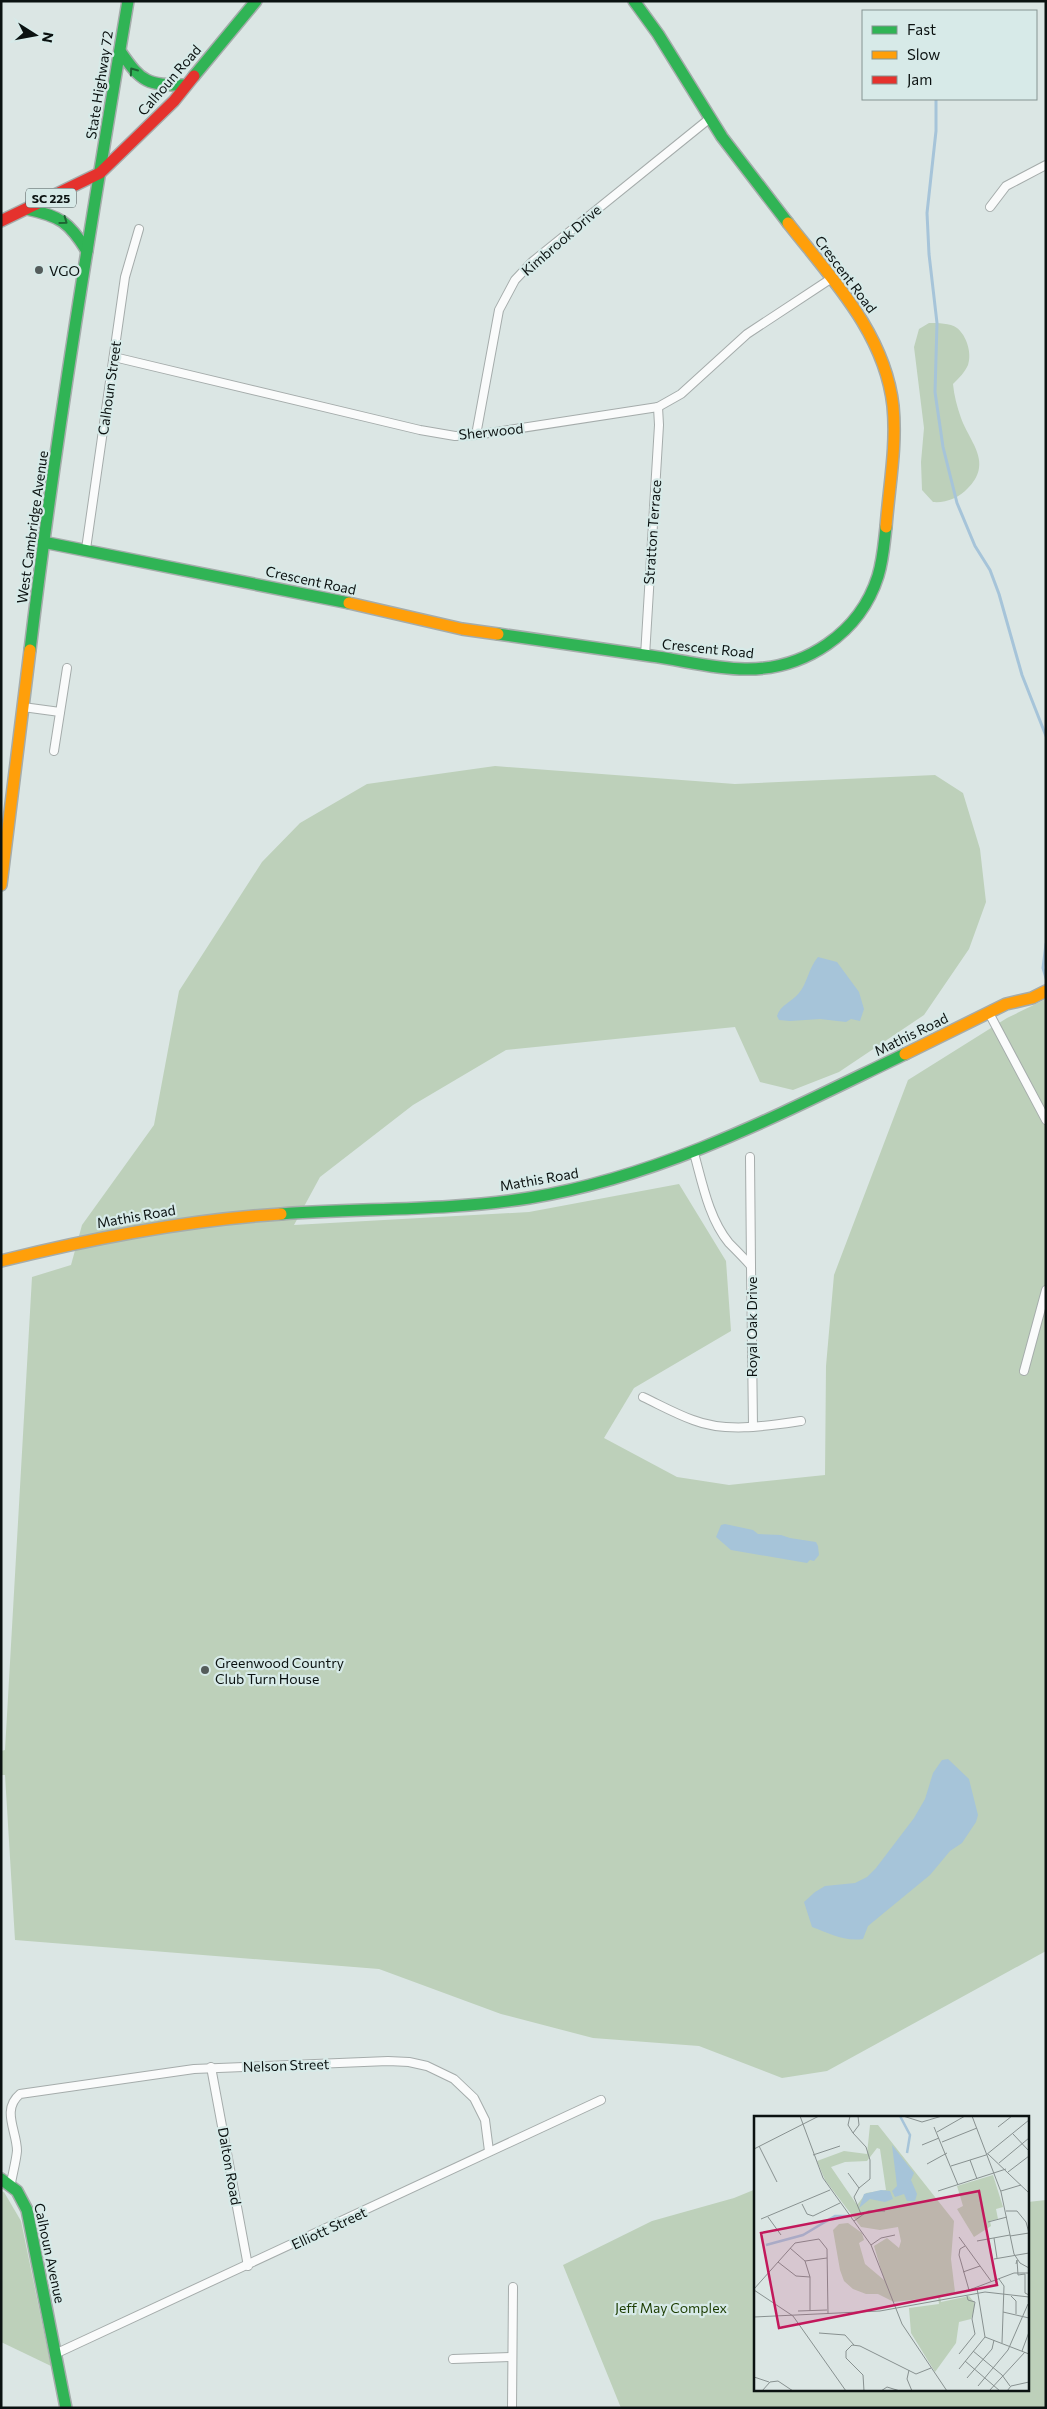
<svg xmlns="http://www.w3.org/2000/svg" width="1047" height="2409" font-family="Commissioner,sans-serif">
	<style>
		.green { fill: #bdd0ba }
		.water { fill: #a6c4d9 }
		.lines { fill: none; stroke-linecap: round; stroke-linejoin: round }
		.stream { stroke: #a6c4d9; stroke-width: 3 }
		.street-casing { stroke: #a5acab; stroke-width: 10 }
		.fast-casing { stroke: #a5acab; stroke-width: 14 }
		.slow-casing { stroke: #a5acab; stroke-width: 14 }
		.jam-casing { stroke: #a5acab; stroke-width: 14 }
		.street { stroke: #fafbfb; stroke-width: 8 }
		.fast { stroke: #30b455; stroke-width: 11 }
		.slow { stroke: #ff9f0a; stroke-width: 11 }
		.jam { stroke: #e5322d; stroke-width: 11 }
		.oneway { stroke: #1e6333 }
		.poi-dot { fill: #545c5b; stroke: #d7eae8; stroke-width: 2 }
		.labels { text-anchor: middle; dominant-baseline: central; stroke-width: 4.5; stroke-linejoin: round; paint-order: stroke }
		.shield { fill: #d7eae8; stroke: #485352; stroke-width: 1 }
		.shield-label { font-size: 12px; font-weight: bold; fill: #0b1211 }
		.street-label { font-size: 14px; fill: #0b1211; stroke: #d7eae8 }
		.poi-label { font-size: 14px; fill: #0b1211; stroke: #d7eae8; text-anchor: start }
		.park-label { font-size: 14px; fill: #1c3c02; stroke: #d7eae8 }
		.inset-river { fill: none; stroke: #a6c4d9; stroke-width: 2.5 }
		.inset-road { fill: none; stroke: #889190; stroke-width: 1 }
		.view { fill: #c2185b; fill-opacity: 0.15; stroke: #c2185b; stroke-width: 2.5 }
		.inset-edge { fill: none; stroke: #0b1211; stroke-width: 2.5 }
	</style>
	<rect width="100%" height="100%" fill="#dbe6e4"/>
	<g class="green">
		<path d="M929,323C938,323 950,323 957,328C967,336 972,354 968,365C965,372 959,378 953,384C954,395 957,407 961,418C966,433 982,452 979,468C978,476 973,483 968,488C959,498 946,503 933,502L922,490L921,462L924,428L914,347L919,329Z"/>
		<polygon points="495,766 735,784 935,775 963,793 980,849 986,902 969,949 924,1015 839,1072 793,1090 760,1082 735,1027 506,1050 413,1105 320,1177 294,1225 529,1212 679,1184 726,1261 731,1331 634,1388 604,1438 677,1477 729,1485 825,1475 826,1366 834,1275 908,1080 1007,1018 1046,999 1046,1951 827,2071 782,2078 699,2046 593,2038 501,2014 379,1969 15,1940 5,1775 1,1775 1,1751 5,1750 32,1277 71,1265 82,1225 154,1125 179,991 262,862 300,823 367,784"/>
		<polygon points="756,2189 756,2390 1028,2390 1028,2202 1046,2200 1046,2408 621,2408 563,2265 652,2221 734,2198"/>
		<polygon points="1,2191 4,2192 21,2221 51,2366 1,2342"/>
	</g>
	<g class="water">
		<path d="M818,957L837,962L859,992L864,1009L860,1021L851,1019L846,1022L820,1019L790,1021L779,1020L777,1016C780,1005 792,1002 799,993C807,984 808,969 818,957Z"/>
		<polygon points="725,1524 753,1530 758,1534 781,1535 790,1538 816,1542 818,1546 819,1555 814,1561 810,1560 807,1563 731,1550 716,1537 721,1525"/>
		<path d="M948,1759L969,1779L978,1815L976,1822L962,1843L950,1851L930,1875L868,1926L863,1939C844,1942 829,1933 812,1927L804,1902L815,1892L825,1886L855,1883L867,1877L876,1868L914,1818L925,1799L933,1773L942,1760Z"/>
	</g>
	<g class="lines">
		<g class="stream">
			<polyline points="936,99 936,131 927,213 929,254 937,323 935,392 943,447 957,503 975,546 990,570 999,594 1022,675 1046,736"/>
			<polyline points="1046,944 1043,968 1046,978"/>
		</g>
		<g class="street-casing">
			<g id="street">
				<polyline points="990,207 1006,186 1046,165"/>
				<polyline points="114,357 420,430 455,436 476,435 658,407 681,394 747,334 832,278"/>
				<polyline points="476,435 499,310 515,280 532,262 709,119"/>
				<polyline points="86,549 125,277 139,229"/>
				<polyline points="645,656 659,425 658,407"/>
				<polyline points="23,707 60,712"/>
				<polyline points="54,751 67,668"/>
				<polyline points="989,1013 1046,1120"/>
				<path d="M694,1153C702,1182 709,1219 729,1243C736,1250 744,1258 751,1266L753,1426"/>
				<polyline points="750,1157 751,1266"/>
				<polyline points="1024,1371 1046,1290"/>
				<path d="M643,1397C660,1405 676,1414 693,1420C726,1433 767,1426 801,1421"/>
				<polyline points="211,2067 248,2266"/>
				<path d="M11,2183C13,2172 16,2161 17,2151C17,2131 1,2110 20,2094L194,2069L388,2061L409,2062L427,2066L454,2079L474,2098L485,2120L489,2151"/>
				<polyline points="55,2354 601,2100"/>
				<polyline points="453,2359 512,2357"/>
				<polyline points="512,2408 513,2287"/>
			</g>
		</g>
		<g class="fast-casing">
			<g id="fast">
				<polyline points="634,1 658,34 722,137 788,223"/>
				<path d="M120,51C142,83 147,85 186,85"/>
				<polyline points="194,76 256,1"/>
				<path d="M27,209C60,216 69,222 87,251"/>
				<polyline points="43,542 349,603"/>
				<path d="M498,634C549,641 600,649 651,656C682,660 714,669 745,669C805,670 860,633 878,576C883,560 884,544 886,527"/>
				<path d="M30,650C56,433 92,217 128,1"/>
				<path d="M281,1214C364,1208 447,1211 529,1198C664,1176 784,1112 905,1054"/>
				<polyline points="1,2179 17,2191 27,2210 66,2408"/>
			</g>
		</g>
		<g class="slow-casing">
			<g id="slow">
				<path d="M788,223C831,278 885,333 893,406C897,446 889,487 886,527"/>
				<polyline points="349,603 462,629 498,634"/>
				<polyline points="1,885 30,650"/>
				<polyline points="905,1054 1006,1004 1032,998 1046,991"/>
				<path d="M1,1261C93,1238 186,1220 281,1214"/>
			</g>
		</g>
		<g class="jam-casing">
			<polyline id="jam" points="1,221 100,173 174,101 194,76"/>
		</g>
		<use href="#street" class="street"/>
		<use href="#fast" class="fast"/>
		<use href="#slow" class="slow"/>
		<use href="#jam" class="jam"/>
	</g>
	<defs><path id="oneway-chevron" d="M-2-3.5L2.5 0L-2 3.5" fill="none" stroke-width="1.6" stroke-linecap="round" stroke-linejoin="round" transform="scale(1.25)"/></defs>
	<g class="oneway">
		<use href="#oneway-chevron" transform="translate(133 71) rotate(-125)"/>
		<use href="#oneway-chevron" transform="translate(64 221) rotate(36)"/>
	</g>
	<g class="poi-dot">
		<circle cx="39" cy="270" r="5"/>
		<circle cx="205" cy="1670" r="5"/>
	</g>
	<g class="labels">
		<rect class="shield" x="26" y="188.5" width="50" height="19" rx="4"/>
		<g class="shield-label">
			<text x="51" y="198">SC 225</text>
		</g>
		<g class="street-label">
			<text transform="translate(169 80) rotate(-49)">Calhoun Road</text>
			<text transform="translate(99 85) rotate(-81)">State Highway 72</text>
			<text transform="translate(561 240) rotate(-41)">Kimbrook Drive</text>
			<text transform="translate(846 274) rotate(53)">Crescent Road</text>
			<text transform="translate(109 388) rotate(-82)">Calhoun Street</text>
			<text transform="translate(491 431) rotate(-6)">Sherwood</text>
			<text transform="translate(32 527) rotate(-82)">West Cambridge Avenue</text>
			<text transform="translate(652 532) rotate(-86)">Stratton Terrace</text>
			<text transform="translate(311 580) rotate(12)">Crescent Road</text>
			<text transform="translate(708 648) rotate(6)">Crescent Road</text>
			<text transform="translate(911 1034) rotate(-26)">Mathis Road</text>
			<text transform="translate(539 1179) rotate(-10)">Mathis Road</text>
			<text transform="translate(136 1216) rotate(-10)">Mathis Road</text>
			<text transform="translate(751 1327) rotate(-90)">Royal Oak Drive</text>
			<text transform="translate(286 2065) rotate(-2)">Nelson Street</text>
			<text transform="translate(230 2166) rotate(80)">Dalton Road</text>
			<text transform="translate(329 2228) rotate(-25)">Elliott Street</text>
			<text transform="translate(50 2253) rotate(78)">Calhoun Avenue</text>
		</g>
		<g class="poi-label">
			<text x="49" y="270">VGO</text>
			<text x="215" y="1662">Greenwood Country<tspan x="215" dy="16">Club Turn House</tspan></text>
		</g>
		<g class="park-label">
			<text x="671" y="2307">Jeff May Complex</text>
		</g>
	</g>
	<g transform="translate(754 2116)">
		<rect width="275" height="275" fill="#dbe6e4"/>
		<path d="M116,9H124L200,105L197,143L201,176L186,180L187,186L215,180L220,186V194L217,203L205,206L202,227L181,256L157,217L155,192L185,188L184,181L140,186L124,178H112L99,173L90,165L86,154L79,114L85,108L94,107L108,117L110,124L105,127L111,148L130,164L120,130L133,122L145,132L147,125L144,111L126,114L107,111L71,64L63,45L90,35L113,38ZM123,32L126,33L132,74L112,77L103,89L77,51L91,46L113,45ZM239,59L249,91L242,93L244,103L236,105L237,110L220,121L203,93L209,90L203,70Z" fill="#bdd0ba" fill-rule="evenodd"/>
		<path d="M138,29L160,57L157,64L163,78L161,85H153L150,78L141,81L138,75L143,70ZM127,74L136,75L139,83L131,86L116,83L105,92L110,78Z" fill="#a6c4d9"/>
		<path class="inset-river" d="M146,0L156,19L153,37M12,129L49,119L81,100H96"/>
		<path class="inset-road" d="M46,0L69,62L117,129L148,208L193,275M96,0L94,9L99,17L105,9L104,0M149,0L168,6L188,0M218,0L247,76L260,138L266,147L275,152M180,11L204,69M244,11L258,0M183,16L211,0M99,17L112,31L116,44V63L105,72L100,81L107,98M259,18L275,35M188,26L223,12M168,29L185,22M5,30L23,66M0,33L65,0M234,38L275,77M59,39L86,30M216,44L223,63M245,47L275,22M173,48L193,37M197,50L232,39L275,4M254,56L275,40M94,57L105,72M184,75L252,53M247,75L267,69M48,88L53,98L59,100L86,87M252,95H263L272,106L275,117M14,101L27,119M7,103L76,74M100,105L114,95H131M234,106L253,101M256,120L275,117M205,121L237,165M240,122L243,142M223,125L256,119M117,129L127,122L141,119M211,130L206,133L205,139L215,174L260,157H275M36,132L51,145L56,161V195M240,143L275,137M51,145L73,142M24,146L42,160L56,161M262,148L263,144L264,159L271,158M209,156L226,150M271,158V177L275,179M245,163L250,170L248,227M223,172L231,221M0,173L41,127L65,123L73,133L74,198M0,174L39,200L92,275M257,180L262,185V198M44,195L73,194M249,196L275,202M0,201L126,195L231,176L275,181M65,217L91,219L100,229M231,221L275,238M219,235L248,259L256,270M268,235L275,216M205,238L221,218L218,203L221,186L214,184L213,180M211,245L246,275M205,253L231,221M155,254L153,263L158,275M0,261L15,266M213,262L238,233L240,224M224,270L254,234L274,188M8,275L16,266L24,265L39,275M110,275L109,259L92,242V235L98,229L106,230L162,258L177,252M127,275L133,271L146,275M235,275L271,236M253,275L257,270L275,266"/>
		<path class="view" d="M225,75L243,169L25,212L7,117Z"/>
		<rect width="275" height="275" class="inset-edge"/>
	</g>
	<rect width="1047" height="2409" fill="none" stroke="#0b1211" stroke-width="5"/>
	<rect x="862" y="10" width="175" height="90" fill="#d7eae8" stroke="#859492"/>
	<rect x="872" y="26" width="25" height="8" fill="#30b455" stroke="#859492"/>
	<text x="907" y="35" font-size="15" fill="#0b1211">Fast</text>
	<rect x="872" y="51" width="25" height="8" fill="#ff9f0a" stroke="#859492"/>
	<text x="907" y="60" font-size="15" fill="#0b1211">Slow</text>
	<rect x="872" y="76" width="25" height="8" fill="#e5322d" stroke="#859492"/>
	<text x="907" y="85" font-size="15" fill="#0b1211">Jam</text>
	<g transform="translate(35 35) rotate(101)" stroke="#d7eae8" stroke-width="4" paint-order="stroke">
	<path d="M0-4L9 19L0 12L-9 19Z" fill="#0b1211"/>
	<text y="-8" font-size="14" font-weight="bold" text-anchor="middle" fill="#0b1211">N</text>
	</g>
</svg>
